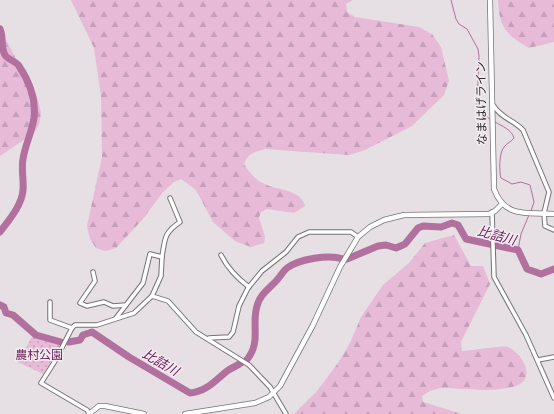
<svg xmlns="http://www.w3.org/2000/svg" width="554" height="414" font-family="'Golos Text','Noto Sans JP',sans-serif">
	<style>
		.grass { fill: url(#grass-dots) }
		.forest { fill: url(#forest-firs) }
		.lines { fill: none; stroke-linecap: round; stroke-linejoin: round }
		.stream { stroke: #b2709e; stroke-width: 1 }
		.river { stroke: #b2709e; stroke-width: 7 }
		.minor-casing { stroke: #787276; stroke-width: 5.5 }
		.tertiary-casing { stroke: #787276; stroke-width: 6 }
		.minor { stroke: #fff; stroke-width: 3.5 }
		.tertiary { stroke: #fff; stroke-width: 4.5 }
		.labels { text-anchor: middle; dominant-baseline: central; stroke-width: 3; stroke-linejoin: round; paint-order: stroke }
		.street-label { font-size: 12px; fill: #2f2d2e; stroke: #f3edf1 }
		.park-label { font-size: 12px; fill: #691856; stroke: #f3edf1 }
		.water-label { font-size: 13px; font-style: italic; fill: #641251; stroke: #f3edf1 }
	</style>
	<defs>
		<pattern id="grass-dots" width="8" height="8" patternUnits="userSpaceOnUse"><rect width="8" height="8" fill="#e7bad8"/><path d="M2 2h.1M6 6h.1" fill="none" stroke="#c6a0ba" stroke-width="1.8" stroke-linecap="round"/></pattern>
		<pattern id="forest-firs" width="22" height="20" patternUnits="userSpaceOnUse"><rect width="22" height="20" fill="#e7bad8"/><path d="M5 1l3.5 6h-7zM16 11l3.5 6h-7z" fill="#c6a0ba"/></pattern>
	</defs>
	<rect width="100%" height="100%" fill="#e6dfe3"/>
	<polygon class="grass" points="33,335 52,342 62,344 43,374 18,362"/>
	<g class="forest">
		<path d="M71,0H353L346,4L347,12L355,17L419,27L432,34L441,47L449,81L444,95L412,126L365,150L349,155L265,149C255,152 248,153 244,164C250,173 255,180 265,184C278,191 301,189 305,206L294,213L267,209L261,212L259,218L265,237L264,243L251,247L235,241L213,222L196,190L181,179L174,182L163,192L143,219L116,248L105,251L96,248L90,239L87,226L102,157L101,96L94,48Z"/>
		<path d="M498,0H554V42L529,48C506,35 499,27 498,0Z"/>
		<polygon points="0,29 38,99 41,113 39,125 34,133 0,156"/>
		<path d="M454,235L471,266H483L490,284L461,342L462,351C471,351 503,345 508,347C520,352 537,376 518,385C497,394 463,388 440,388L430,391L422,396L423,402L462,414H294L317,391L338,363L350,343L361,317L383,285L409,263L425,243Z"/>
	</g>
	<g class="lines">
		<g class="stream">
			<polyline points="451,0 456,19 459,24 467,29 478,49 479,56 477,106 481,112 491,120"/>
			<path d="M495,122C502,126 512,130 514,138C511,142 507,143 504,147C499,153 499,172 501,178L512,184L521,182L530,185L534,202L531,211"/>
			<polyline points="518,250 521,234 529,215"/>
		</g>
		<g class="river">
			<path d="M0,29C4,37 0,47 5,55C8,60 16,61 19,66C29,81 36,100 34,118C32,132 25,145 23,159C21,169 24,180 23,190C22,205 9,220 0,232"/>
			<polyline points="347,259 378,246 386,245 396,248 405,244 418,228 423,226 441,227 452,223 458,225 466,239 518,250 527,269 541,274 554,269"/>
			<polyline points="0,305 4,307 6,313 13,315 36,335 61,342"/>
			<path d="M69,342L80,340L83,335L92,332L129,357L190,393C206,392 216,380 227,371C231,368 237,366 241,363"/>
			<path d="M246,361C262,342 251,326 257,306C260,294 270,288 277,280C281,276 283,271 287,268C299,259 329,254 343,259"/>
		</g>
		<g class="minor-casing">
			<g id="minor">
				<path d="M493,105C501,118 512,119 523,130L549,192L544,213L545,226L554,230"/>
				<polyline points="492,212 494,277 526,335 554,398"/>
				<path d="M221,255C228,269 237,278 249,287"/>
				<polyline points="93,272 95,281 80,303 87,306 104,302 113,306 126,305"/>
				<polyline points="152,296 161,276 162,257"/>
				<polyline points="50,302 50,320 72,328"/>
				<path d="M116,318L143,283L150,254L162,257C165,238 164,233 180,222L170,198"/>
				<polyline points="209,338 229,337 233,332 239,306 248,288 262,271 286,252 298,237 309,232 351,232 358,237"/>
				<polyline points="538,360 554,357"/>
				<polyline points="89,413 87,410 41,383 55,361 72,328 75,325 97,325 134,313 152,296 168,301 196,332 249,365 270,387 286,414"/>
			</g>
		</g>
		<g class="tertiary-casing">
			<g id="tertiary">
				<path d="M490,0L494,189C505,219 528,212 554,214"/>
				<polyline points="89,414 99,406 105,406 144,414"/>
				<polyline points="185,414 255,403 269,397 280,386 313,325 340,267 358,237 370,227 384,220 404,215 489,214 495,211 502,204"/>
			</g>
		</g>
		<use href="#minor" class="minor"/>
		<use href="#tertiary" class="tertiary"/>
	</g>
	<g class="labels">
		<g class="street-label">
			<text transform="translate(481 103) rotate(-91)">なまはげライン</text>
		</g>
		<g class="park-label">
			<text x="39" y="354">農村公園</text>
		</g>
		<g class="water-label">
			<text transform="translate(497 235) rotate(15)">比詰川</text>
			<text transform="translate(161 362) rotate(30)">比詰川</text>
		</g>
	</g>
</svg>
